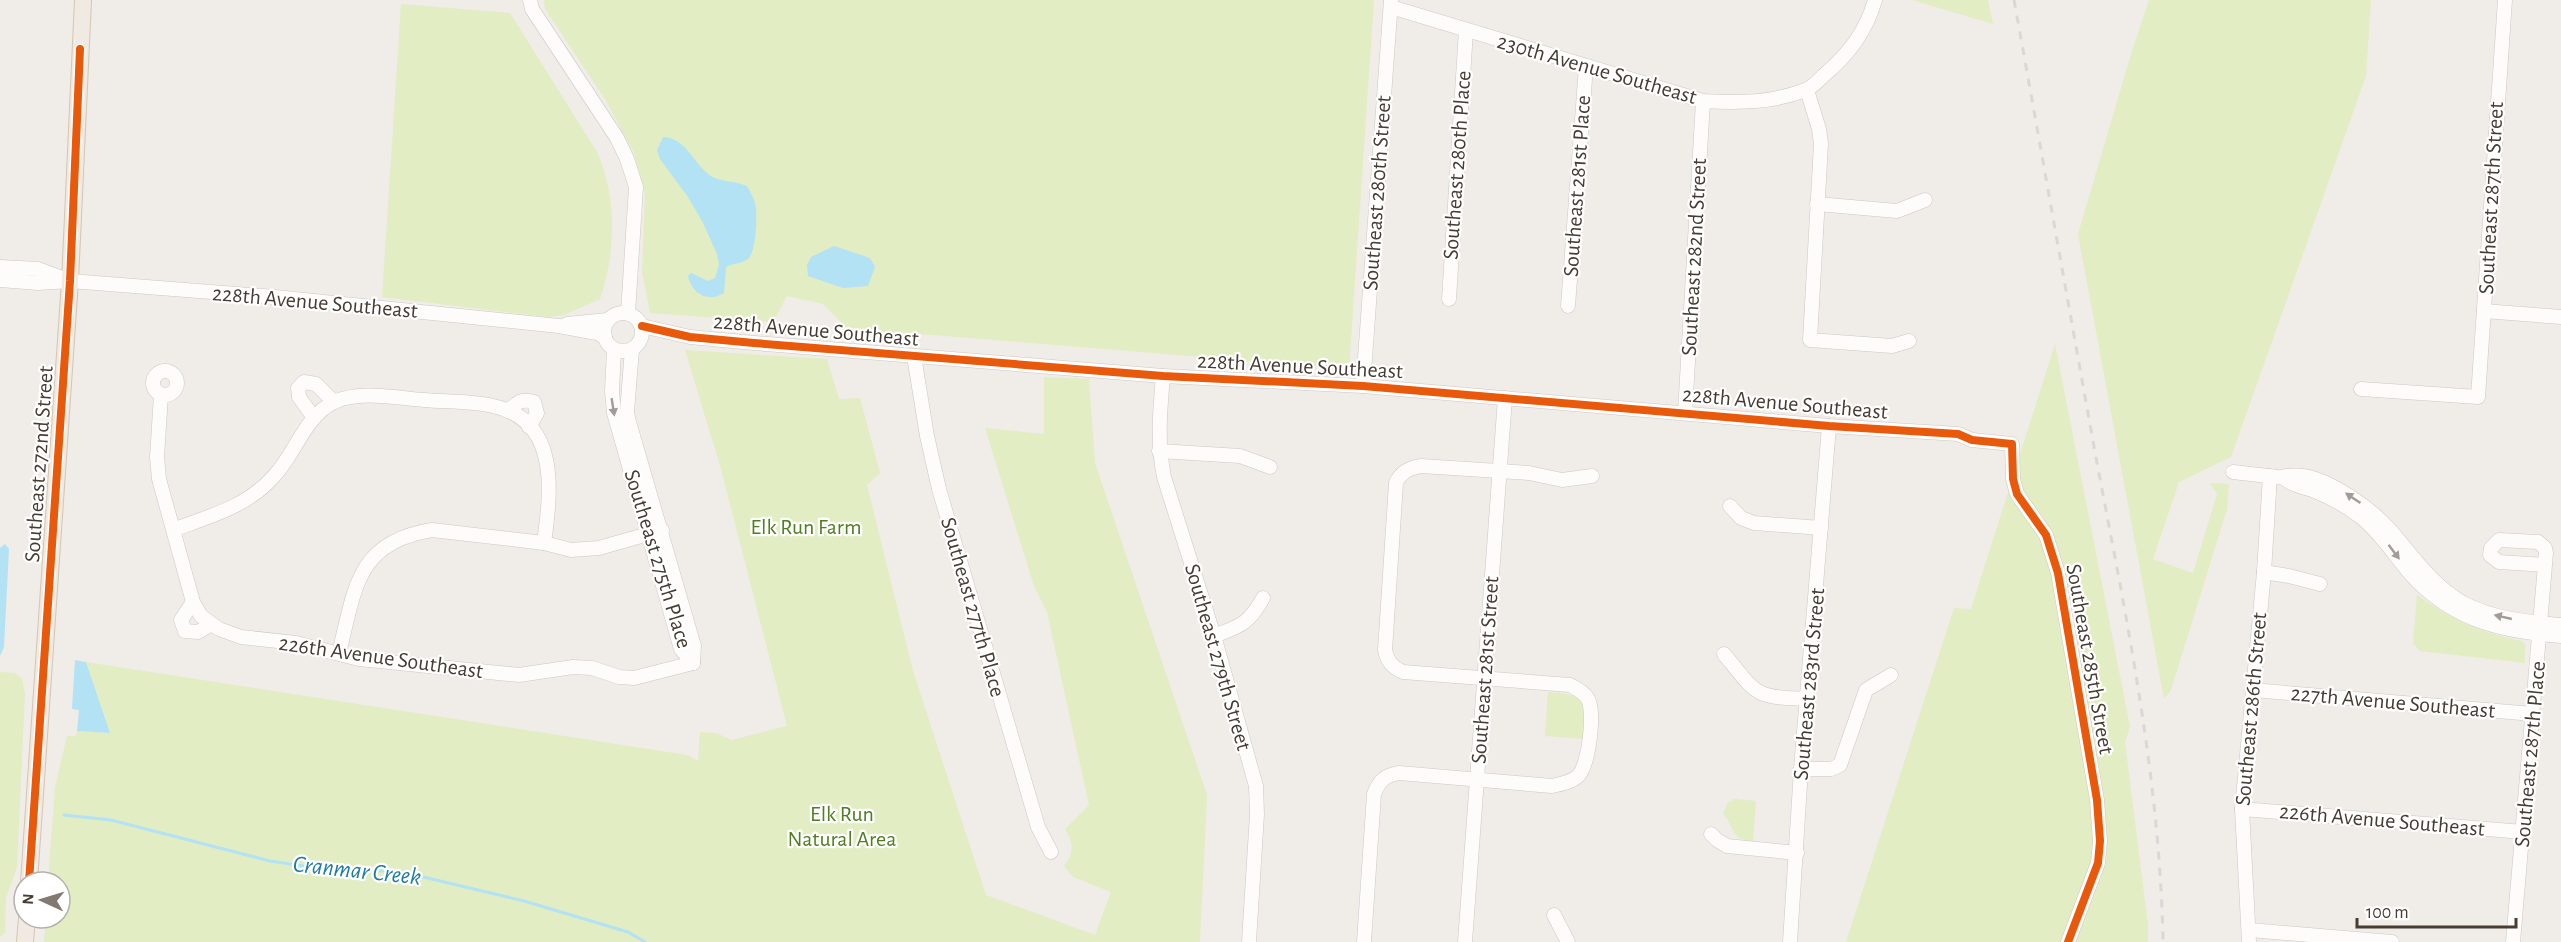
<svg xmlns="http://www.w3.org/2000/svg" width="2561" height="942" font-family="'Alegreya Sans',sans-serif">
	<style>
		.green { fill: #e2edc4 }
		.water { fill: #b2e2f3 }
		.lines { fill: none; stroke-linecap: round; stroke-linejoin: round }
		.stream { stroke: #b2e2f3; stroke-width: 3 }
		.minor-casing { stroke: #ccc8c3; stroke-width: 15 }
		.major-casing { stroke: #d4c6b2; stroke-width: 18 }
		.minor { stroke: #fdfcfb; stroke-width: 14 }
		.major { stroke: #f1eae2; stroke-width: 16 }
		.rail { stroke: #d9d8d8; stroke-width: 3; stroke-dasharray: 8 8; stroke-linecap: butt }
		.cycleway-casing { stroke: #fff; stroke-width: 11 }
		.cycleway { stroke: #e8590c; stroke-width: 8 }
		.oneway { fill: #a29c97 }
		.labels { text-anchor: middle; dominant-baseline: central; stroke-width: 4.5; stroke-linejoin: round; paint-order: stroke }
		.street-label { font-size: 22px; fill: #463c33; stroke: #fff }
		.park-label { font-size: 22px; fill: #507e20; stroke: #fff }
		.water-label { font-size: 24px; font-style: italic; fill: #1e7ca4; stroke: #fff }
	</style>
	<rect width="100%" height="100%" fill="#f0ece7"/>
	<g class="green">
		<polygon points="544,0 1374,0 1349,369 847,328 823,304 787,296 773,322 650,313 642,272 645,195 634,153 605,99 545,9"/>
		<polygon points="1912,0 1988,0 1993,24"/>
		<polygon points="2149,0 2371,0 2366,76 2231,457 2179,482 2153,559 2193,573 2217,494 2210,483 2229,484 2227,509 2171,690 2164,699 2078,234 2132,51"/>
		<path d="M401,4L510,13L597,152C617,196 616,253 600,299L564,315L548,317L382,297Z"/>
		<polygon points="2055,344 2130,727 2125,742 2148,925 2148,942 1846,942 1954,608 1971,609"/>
		<path d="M685,350L827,359L839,399L860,398L880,473L867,485L913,671L986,895L1095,935L1111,892L1073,877L1064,866C1074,854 1074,842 1065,829L1089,805L1047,612L1034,586L985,428L1044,434V377L1089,379L1095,463L1207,795L1200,942H44L46,918H60V882H48L55,787L67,736H76L77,731L110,733L86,662L687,755L698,761L700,732L716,733L732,740L787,726L721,469Z"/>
		<path d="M2417,595C2454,621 2477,631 2521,641L2525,644V663L2420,651L2413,643Z"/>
		<polygon points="0,672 15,673 22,679 25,694 17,867 6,898 5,933 0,937"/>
		<path d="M1548,692C1589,695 1585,700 1583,739L1545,736Z"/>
		<path d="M1735,799L1756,801L1753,841C1729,839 1736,828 1723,814L1728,803Z"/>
	</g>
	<g class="water">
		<path d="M663,137C685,138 692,160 707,173C718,183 734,180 747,186C751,193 755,200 756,208C757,218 756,253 748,259C741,264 733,263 726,267L724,293C708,303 692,294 688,276L691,273L708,281L715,278L719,265L717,254L702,221L688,197L660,159L657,150Z"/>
		<polygon points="834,246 870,258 875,267 868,286 843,288 808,276 807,265 811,257"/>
		<polygon points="5,544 9,549 4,647 0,656 0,548"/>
		<polygon points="75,660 86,662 110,733 77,731 79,710 72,709"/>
	</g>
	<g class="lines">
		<polyline class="stream" points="64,815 111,820 270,861 330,870 398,871 524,901 628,932 645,942"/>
		<g class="minor-casing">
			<g id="minor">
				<polyline points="530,0 532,9 617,138 627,159 636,187 628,313"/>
				<path d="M1391,7L1703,101C1738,103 1773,103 1805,90C1812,88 1818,81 1823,76C1848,55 1866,32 1875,0"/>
				<polyline points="1807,90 1819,129 1821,144 1810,340 1892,346 1909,341"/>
				<polyline points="1817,204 1897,211 1925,200"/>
				<polyline points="0,267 38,269 65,279"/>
				<polyline points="0,280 38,283 70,281 275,297 559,326 597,333 605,337"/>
				<polyline points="1449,299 1466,30"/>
				<polyline points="1568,306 1586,66"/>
				<polyline points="2484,311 2561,317"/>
				<circle cx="623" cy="332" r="19"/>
				<polyline points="567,324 608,320"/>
				<polyline points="642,326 690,337 754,343 1163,376 1363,386 1829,426 1958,434 1972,440 2012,444 2013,479 2017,494 2046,535 2058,573 2097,800 2100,841 2098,863 2068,942"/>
				<polyline points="614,349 612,391 614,413 681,649 693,663"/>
				<polyline points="632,349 627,412 629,422 694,646 693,663"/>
				<polyline points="914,356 927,436 939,489 1038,827 1051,852"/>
				<circle cx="165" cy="383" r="12"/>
				<path d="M1163,376C1160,411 1157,442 1164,477L1214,636L1256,786L1257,814L1249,942"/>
				<polyline points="1363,386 1391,0"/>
				<polyline points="2361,389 2478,397 2505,0"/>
				<polyline points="161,395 157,457 159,479 193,602 201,616 219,629 241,637 296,643 359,659 519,675 573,667 592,668 619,677 634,678 693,663"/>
				<path d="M508,411C517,403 521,398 534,402L537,413L529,427"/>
				<polyline points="1685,413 1703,101"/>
				<polyline points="314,418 299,397 298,388 304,382 316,384 334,402"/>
				<polyline points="1159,451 1240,456 1270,467"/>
				<polyline points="2233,472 2277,477"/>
				<polyline points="1730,506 1741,518 1754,523 1821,528"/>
				<path d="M175,529C211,516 248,506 274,476C295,454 305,416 334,402C361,390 396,398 424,400C446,402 471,401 493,406C560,420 551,492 544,543"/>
				<polyline points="2264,572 2289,576 2320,584"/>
				<polyline points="193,602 181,620 185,631 198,632 212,624"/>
				<path d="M2561,625C2528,622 2493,619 2463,603C2432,585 2414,558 2392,532C2373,511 2351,495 2326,483C2311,477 2298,473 2282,477C2292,485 2303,487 2315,491C2332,498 2348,507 2362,518C2384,536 2397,560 2416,580C2458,622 2505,632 2561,636"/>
				<path d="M1214,636C1240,626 1249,624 1263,598"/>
				<path d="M339,653C355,589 356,542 432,530L544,543L571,550L599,548L662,530"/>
				<path d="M1724,654C1758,696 1754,697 1808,699"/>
				<polyline points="2252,690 2533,714"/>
				<polyline points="1801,769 1831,769 1840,765 1866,690 1891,675"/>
				<polyline points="2242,809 2523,832"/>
				<polyline points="1711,834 1717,840 1727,846 1797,853"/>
				<polyline points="1554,915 1568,942"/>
				<polyline points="2250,930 2392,942"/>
				<path d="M1364,942L1374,794C1379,781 1385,775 1399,773L1552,786C1561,784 1570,783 1578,776C1589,765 1595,713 1588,699C1584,692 1577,689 1570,685L1403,672C1392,667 1387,661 1385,650L1396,483C1401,472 1409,468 1421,466L1529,473L1562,480L1592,476"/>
				<polyline points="1465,942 1505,398"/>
				<polyline points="1790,942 1801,769 1829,426"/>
				<polyline points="2249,942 2242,809 2264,572 2270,476"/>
				<polyline points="2513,942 2546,553 2545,548 2538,542 2499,540 2491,548 2490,555 2499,562 2545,565"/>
			</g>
		</g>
		<g class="major-casing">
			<g id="major">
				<polyline points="29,882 70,281 83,0"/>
				<polyline points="25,942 27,918"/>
			</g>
		</g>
		<use href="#minor" class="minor"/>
		<use href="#major" class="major"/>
		<path class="rail" d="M2014,0C2042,154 2069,309 2097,463C2127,621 2160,780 2163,942"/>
		<g class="cycleway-casing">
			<g id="cycleway">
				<polyline points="642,326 690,337 754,343 1163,376 1363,386 1829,426 1958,434 1972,440 2012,444 2013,479 2017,494 2046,535 2058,573 2097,800 2100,841 2098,863 2068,942"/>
				<polyline points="29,882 70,281 80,49"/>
			</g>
		</g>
		<use href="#cycleway" class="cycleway"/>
	</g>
	<defs><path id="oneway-solid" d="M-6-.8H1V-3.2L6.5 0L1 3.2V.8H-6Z" transform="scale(1.5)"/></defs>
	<g class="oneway">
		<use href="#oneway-solid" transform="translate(613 407) rotate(81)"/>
		<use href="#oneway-solid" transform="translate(2353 498) rotate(-146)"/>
		<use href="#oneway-solid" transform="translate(2394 552) rotate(53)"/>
		<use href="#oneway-solid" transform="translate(2503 617) rotate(-167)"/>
	</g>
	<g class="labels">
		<g class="street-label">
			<text transform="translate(1597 69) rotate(16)">230th Avenue Southeast</text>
			<text transform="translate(1457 165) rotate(-86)">Southeast 280th Place</text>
			<text transform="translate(1577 186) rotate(-86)">Southeast 281st Place</text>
			<text transform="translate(1377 193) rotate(-86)">Southeast 280th Street</text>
			<text transform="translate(2491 198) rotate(-87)">Southeast 287th Street</text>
			<text transform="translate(1694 257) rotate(-87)">Southeast 282nd Street</text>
			<text transform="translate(315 302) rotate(5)">228th Avenue Southeast</text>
			<text transform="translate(816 330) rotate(5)">228th Avenue Southeast</text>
			<text transform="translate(1300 366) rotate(3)">228th Avenue Southeast</text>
			<text transform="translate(1785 403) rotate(5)">228th Avenue Southeast</text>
			<text transform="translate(39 464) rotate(-86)">Southeast 272nd Street</text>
			<text transform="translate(658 559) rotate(73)">Southeast 275th Place</text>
			<text transform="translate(973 607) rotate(74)">Southeast 277th Place</text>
			<text transform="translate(381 657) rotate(8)">226th Avenue Southeast</text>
			<text transform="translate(1218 657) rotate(74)">Southeast 279th Street</text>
			<text transform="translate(2090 659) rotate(80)">Southeast 285th Street</text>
			<text transform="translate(1485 670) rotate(-86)">Southeast 281st Street</text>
			<text transform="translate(1809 684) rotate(-85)">Southeast 283rd Street</text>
			<text transform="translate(2393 702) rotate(5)">227th Avenue Southeast</text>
			<text transform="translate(2251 709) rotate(-85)">Southeast 286th Street</text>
			<text transform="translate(2530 754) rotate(-85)">Southeast 287th Place</text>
			<text transform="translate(2382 820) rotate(5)">226th Avenue Southeast</text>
		</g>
		<g class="park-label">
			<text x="806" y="527">Elk Run Farm</text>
			<text x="842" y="814">Elk Run<tspan x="842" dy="25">Natural Area</tspan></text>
		</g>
		<g class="water-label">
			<text transform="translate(357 871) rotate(6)">Cranmar Creek</text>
		</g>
	</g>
	<g transform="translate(42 900) rotate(274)"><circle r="28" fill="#ffffff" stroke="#b5b1ad" stroke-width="1.5"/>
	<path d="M0-4.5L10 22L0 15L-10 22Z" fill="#827a72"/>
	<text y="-9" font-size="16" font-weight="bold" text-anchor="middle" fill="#463c33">N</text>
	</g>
	<path d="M2357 918v9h159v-9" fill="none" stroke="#463c33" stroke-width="3"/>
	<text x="2366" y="918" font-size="18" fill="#463c33" stroke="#ffffff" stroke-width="4.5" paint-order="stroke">100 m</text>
</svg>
